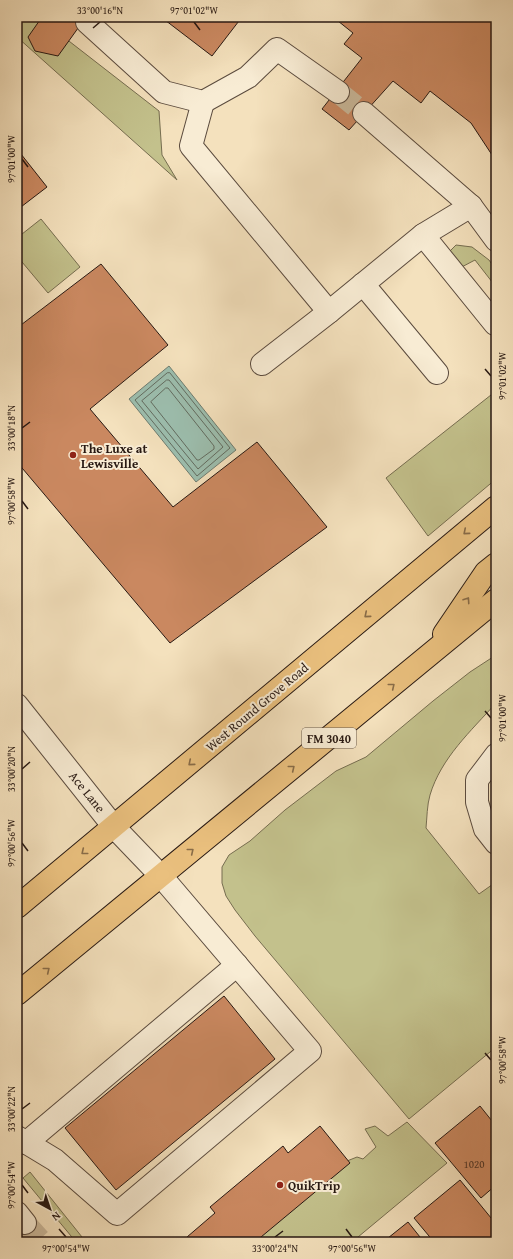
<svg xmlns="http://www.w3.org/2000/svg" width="513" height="1259" font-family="'Gentium Book Plus',serif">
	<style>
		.green { fill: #c3c18c; stroke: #766d50 }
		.water { fill: #9cbeae; stroke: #6e7c70 }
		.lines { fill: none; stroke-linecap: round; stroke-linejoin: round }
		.shore { stroke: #626c60; stroke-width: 1 }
		.building { fill: #ca8860; stroke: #281913 }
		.minor-tunnel { stroke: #cbb99b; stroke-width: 22; stroke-dasharray: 22 11; stroke-linecap: butt }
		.minor-casing { stroke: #5b4b3e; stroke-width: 24 }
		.major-casing { stroke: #281913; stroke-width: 24 }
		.minor { stroke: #f8ecd4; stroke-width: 22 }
		.major { stroke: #eac07e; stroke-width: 22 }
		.oneway { stroke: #896c48 }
		.ticks { fill: none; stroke: #281913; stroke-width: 1.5 }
		.poi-dot { fill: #8f2418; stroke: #f8ecd4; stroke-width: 1.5 }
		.labels { text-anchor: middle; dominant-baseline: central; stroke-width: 4; stroke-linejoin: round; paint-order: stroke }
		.number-label { font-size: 11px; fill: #503526 }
		.shield { fill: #f8ecd4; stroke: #66584d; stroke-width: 1 }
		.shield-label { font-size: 12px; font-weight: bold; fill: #281913 }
		.poi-label { font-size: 13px; font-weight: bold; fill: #281913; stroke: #f8ecd4; text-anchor: start }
		.street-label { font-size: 13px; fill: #281913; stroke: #f8ecd4 }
		.neatline { fill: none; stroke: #281913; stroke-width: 1.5 }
		.ticks-label { font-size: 10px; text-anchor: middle; fill: #281913 }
	</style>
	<rect width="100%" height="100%" fill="#f4e1bd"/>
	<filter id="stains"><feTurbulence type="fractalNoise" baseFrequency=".005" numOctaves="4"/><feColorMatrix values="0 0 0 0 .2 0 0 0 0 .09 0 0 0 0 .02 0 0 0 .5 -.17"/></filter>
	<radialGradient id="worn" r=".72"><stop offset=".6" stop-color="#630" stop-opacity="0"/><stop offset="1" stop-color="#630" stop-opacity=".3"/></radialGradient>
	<g class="green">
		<polygon points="17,17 38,17 159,111 162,155 177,180 17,37"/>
		<polygon points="41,219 80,267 48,293 17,256 17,238"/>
		<polygon points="456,245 472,247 489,260 496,270 496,287 475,260 456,270 445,256"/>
		<polygon points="496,391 496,479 428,536 386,478"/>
		<path d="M496,655V703C471,731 441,758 430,795C427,805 427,818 426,828L479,894L496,882V1047L409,1119L255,936L235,910L226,896L222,883V867L229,855L250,841L285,810L336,771L366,757L433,701L470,672Z"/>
		<polygon points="407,1122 447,1163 352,1242 250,1242 342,1163 357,1157 363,1159 376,1147 365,1129 375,1126 388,1136"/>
		<polygon points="30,1172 86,1242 76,1242 23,1178"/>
	</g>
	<polygon class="water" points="169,366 236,450 196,482 129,399"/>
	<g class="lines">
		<g class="shore">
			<polygon points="170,373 230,448 197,476 135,400 167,373"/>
			<polygon points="167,380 169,380 223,447 198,469 142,401"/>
			<polygon points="166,388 168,388 214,446 214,449 199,460 197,460 151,402"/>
		</g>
	</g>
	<g class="building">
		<polygon points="42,17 86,17 58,56 35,51 28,37"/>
		<polygon points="161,17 242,17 212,56"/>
		<polygon points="333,17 496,17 496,161 471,123 430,91 421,103 393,81 349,130 322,109 362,58 344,44 353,33"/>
		<polygon points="17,149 47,187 17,210"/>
		<polygon points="101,264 168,345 90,409 173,507 257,442 327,527 170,643 17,462 17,328"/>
		<polygon points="224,996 275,1059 116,1190 65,1128"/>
		<polygon points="480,1106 496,1126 496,1185 481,1198 435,1143"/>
		<polygon points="320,1126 350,1163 255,1242 191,1242 187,1237 215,1213 210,1207 283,1146 288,1153"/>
		<polygon points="460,1180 496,1224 496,1242 434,1242 414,1218"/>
		<polygon points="408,1222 424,1242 383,1242"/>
		<polygon points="17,1230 27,1242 17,1242"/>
	</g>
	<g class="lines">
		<g class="minor-tunnel">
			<polyline points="338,92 364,113"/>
			<polyline points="25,1223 42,1242"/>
		</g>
		<g class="minor-casing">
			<g id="minor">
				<polyline points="87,22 164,92 203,102 248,77 277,49 338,92"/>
				<polyline points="203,102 191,146 329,312 423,235 471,206"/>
				<polyline points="364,113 471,206 496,240"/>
				<polyline points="423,235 495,324"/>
				<polyline points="363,284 437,373"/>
				<polyline points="262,364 329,312"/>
				<polyline points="17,705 114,827 161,876 310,1051 117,1214 55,1160 17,1137"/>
				<polyline points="496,755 477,780 477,802 485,829 496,843"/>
				<polyline points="26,1143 237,965"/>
				<polyline points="17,1213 25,1223"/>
			</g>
		</g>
		<g class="major-casing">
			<g id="major">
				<polyline points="444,634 486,572 496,564"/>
				<polyline points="17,907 496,507"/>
				<polyline points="17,994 496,600"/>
			</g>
		</g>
		<use href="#minor" class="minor"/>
		<use href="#major" class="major"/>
	</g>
	<defs><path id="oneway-chevron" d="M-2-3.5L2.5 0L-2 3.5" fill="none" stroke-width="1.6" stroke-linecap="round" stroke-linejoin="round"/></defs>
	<g class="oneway">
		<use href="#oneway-chevron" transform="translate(466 532) rotate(140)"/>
		<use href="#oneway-chevron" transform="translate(467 600) rotate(-56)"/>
		<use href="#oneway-chevron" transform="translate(367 615) rotate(140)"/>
		<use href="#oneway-chevron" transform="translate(392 686) rotate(-39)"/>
		<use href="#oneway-chevron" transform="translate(191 763) rotate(140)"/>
		<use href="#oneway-chevron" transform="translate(292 768) rotate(-39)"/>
		<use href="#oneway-chevron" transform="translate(191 851) rotate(-39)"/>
		<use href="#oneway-chevron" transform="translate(84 852) rotate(141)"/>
		<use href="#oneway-chevron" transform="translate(47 970) rotate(-39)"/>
	</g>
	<path class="ticks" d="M194,22L200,30M93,28L100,22M22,159L28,167M485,369L491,376M22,428L30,422M22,501L28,509M485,711L491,718M22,769L30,762M22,843L28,851M485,1053L491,1060M22,1109L30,1103M22,1185L28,1193M59,1229L66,1237M346,1229L352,1237M275,1237L283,1231"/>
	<g class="poi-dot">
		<circle cx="73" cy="455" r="4"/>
		<circle cx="280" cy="1185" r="4"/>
	</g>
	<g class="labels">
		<g class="number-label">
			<text x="474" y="1164">1020</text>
		</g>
		<rect class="shield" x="302" y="728" width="54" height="20" rx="3"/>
		<g class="shield-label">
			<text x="329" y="738">FM 3040</text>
		</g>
		<g class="poi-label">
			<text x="81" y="448">The Luxe at<tspan x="81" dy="15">Lewisville</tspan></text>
			<text x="288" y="1185">QuikTrip</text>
		</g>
		<g class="street-label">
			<text transform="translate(257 707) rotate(-40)">West Round Grove Road</text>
			<text transform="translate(87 792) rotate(51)">Ace Lane</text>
		</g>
	</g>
	<rect width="513" height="1259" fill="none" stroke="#f4e1bd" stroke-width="44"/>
	<g transform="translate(50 1209) rotate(140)" stroke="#f8ecd4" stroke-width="3" paint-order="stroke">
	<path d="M0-3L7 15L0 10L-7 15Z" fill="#281913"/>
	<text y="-6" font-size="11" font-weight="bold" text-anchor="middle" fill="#281913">N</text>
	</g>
	<rect x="22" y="22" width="469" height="1215" class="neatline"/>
	<g class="ticks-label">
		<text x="100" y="14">33°00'16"N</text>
		<text x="194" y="14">97°01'02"W</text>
		<text transform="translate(11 159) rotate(-90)" y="4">97°01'00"W</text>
		<text transform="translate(502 376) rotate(-90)" y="4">97°01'02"W</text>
		<text transform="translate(11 428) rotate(-90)" y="4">33°00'18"N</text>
		<text transform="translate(11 501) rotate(-90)" y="4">97°00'58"W</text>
		<text transform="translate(502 718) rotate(-90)" y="4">97°01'00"W</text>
		<text transform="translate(11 769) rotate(-90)" y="4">33°00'20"N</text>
		<text transform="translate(11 843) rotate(-90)" y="4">97°00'56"W</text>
		<text transform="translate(502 1060) rotate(-90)" y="4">97°00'58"W</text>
		<text transform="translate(11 1109) rotate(-90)" y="4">33°00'22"N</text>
		<text transform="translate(11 1185) rotate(-90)" y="4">97°00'54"W</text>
		<text x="66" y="1252">97°00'54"W</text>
		<text x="275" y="1252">33°00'24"N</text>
		<text x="352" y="1252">97°00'56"W</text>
	</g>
	<rect width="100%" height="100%" filter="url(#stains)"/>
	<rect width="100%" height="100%" fill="url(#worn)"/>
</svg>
